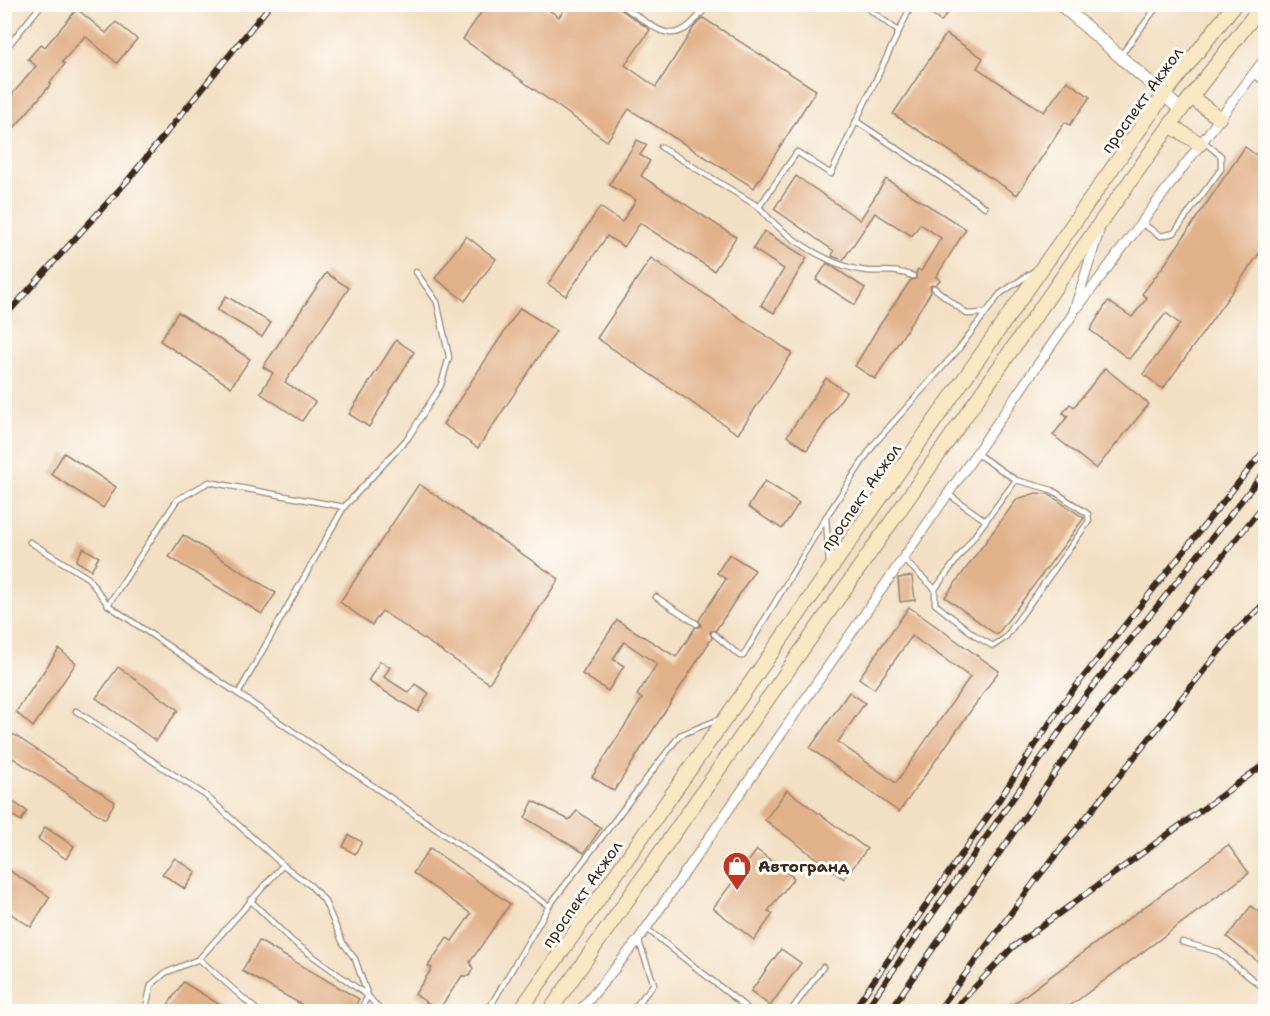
<svg xmlns="http://www.w3.org/2000/svg" width="1270" height="1016" font-family="'Shantell Sans',sans-serif">
	<style>
		.building { fill: #e1b189 }
		.lines { fill: none; stroke-linecap: round; stroke-linejoin: round }
		.service-casing { stroke: #978470; stroke-width: 7 }
		.minor-casing { stroke: #978470; stroke-width: 11 }
		.tertiary-casing { stroke: #978470; stroke-width: 14 }
		.secondary-casing { stroke: #978470; stroke-width: 16 }
		.service { stroke: #fff; stroke-width: 4.5 }
		.minor { stroke: #fff; stroke-width: 9 }
		.tertiary { stroke: #fff; stroke-width: 12 }
		.secondary { stroke: #fae7c3; stroke-width: 14 }
		.rail-casing { stroke: #3b2a1e; stroke-width: 6 }
		.rail { stroke: #fdfcf7; stroke-width: 4; stroke-dasharray: 11; stroke-linecap: butt }
		.labels { text-anchor: middle; dominant-baseline: central; stroke-width: 6; stroke-linejoin: round; paint-order: stroke }
		.street-label { font-size: 16px; fill: #3b2a1e; stroke: #fdfcf7 }
		.poi-label { font-size: 16px; font-weight: bold; fill: #3b2a1e; stroke: #fdfcf7; text-anchor: start }
	</style>
	<rect width="100%" height="100%" fill="#fdfcf7"/>
	<filter id="ink" filterUnits="userSpaceOnUse"><feTurbulence type="fractalNoise" baseFrequency=".0167" numOctaves="2"/><feDisplacementMap in="SourceGraphic" scale="12" xChannelSelector="R" yChannelSelector="G"/><feConvolveMatrix kernelMatrix="1 2 1 2 8 2 1 2 1" color-interpolation-filters="sRGB"/></filter>
	<filter id="wash" filterUnits="userSpaceOnUse"><feTurbulence type="fractalNoise" baseFrequency=".008" numOctaves="4" result="noise"/><feDisplacementMap in="SourceGraphic" scale="24" xChannelSelector="R" yChannelSelector="G"/><feGaussianBlur stdDeviation="1.35" result="paint"/><feColorMatrix in="noise" values="0 0 0 0 0 0 0 0 0 0 0 0 0 0 0 0 0 1.4 0 .05"/><feComposite in="paint" operator="in"/></filter>
	<g filter="url(#wash)">
		<rect width="100%" height="100%" fill="#f3dfc3"/>
		<g id="blocks">
			<g class="building">
				<polygon points="487,4 540,4 559,17 568,4 613,4 650,30 625,65 656,87 694,27 703,18 816,90 754,188 629,109 607,141 463,39"/>
				<polygon points="918,4 954,4 941,22"/>
				<polygon points="77,9 106,33 116,22 137,39 117,63 85,36 62,62 65,64 50,83 51,84 4,140 4,104 36,66 28,59 41,44 45,47"/>
				<polygon points="946,34 983,58 977,68 1044,112 1067,81 1090,97 1070,125 1065,122 1017,195 893,114"/>
				<polygon points="637,140 647,145 640,155 650,161 641,176 736,237 714,271 640,223 624,247 607,236 566,296 548,284 600,207 622,222 636,200 609,185"/>
				<polygon points="1245,147 1266,162 1266,244 1163,389 1143,374 1180,324 1166,313 1129,359 1090,330 1108,301 1132,317 1147,298 1142,294 1165,264"/>
				<polygon points="796,176 860,220 886,179 966,229 936,277 940,280 936,284 930,286 931,292 875,379 855,366 879,326 911,280 916,279 916,273 918,269 921,271 941,238 920,224 912,236 875,213 843,260 840,259 832,256 834,251 774,209"/>
				<polygon points="764,231 807,258 774,313 761,305 784,269 753,249"/>
				<polygon points="466,236 496,259 465,301 435,278"/>
				<polygon points="651,258 792,353 738,434 597,338"/>
				<polygon points="827,263 865,288 855,305 816,280"/>
				<polygon points="326,273 349,288 285,382 315,402 302,421 260,393 273,373 263,367"/>
				<polygon points="226,296 271,323 262,337 217,310"/>
				<polygon points="520,308 556,331 478,448 443,424"/>
				<polygon points="178,312 250,359 231,387 160,341"/>
				<polygon points="396,340 414,352 369,427 349,414"/>
				<polygon points="1105,368 1149,404 1096,469 1053,435 1068,416 1063,413 1070,404 1074,407"/>
				<polygon points="826,378 846,392 807,450 787,436"/>
				<polygon points="64,453 116,487 103,508 51,474"/>
				<polygon points="765,481 799,503 782,529 748,507"/>
				<polygon points="419,484 559,579 489,683 382,611 372,625 340,602"/>
				<polygon points="1036,493 1048,494 1084,518 997,635 945,597 1017,499"/>
				<polygon points="183,535 276,593 262,614 169,557"/>
				<polygon points="83,548 99,557 91,570 76,561"/>
				<polygon points="729,554 755,570 716,630 710,632 712,638 614,791 592,777 642,699 637,695 657,664 624,642 613,659 624,666 608,691 582,674 617,620 676,657 695,628 701,626 699,620 726,579 717,573"/>
				<polygon points="912,576 915,600 900,602 898,578"/>
				<polygon points="909,607 999,671 899,812 810,748 849,692 865,703 838,742 896,783 970,677 912,636 874,689 859,678"/>
				<polygon points="59,649 76,663 33,727 16,712"/>
				<polygon points="380,661 390,667 384,677 409,693 415,684 429,693 418,712 368,681"/>
				<polygon points="118,667 178,710 156,741 96,698"/>
				<polygon points="4,728 115,802 105,819 4,752"/>
				<polygon points="787,790 867,849 844,879 765,820"/>
				<polygon points="4,796 27,811 21,821 4,810"/>
				<polygon points="533,801 569,820 577,811 601,828 584,853 525,818"/>
				<polygon points="45,827 74,846 66,859 38,839"/>
				<polygon points="349,835 362,842 355,854 343,847"/>
				<polygon points="1228,845 1249,873 1063,1011 1004,1011"/>
				<polygon points="430,848 510,904 470,962 473,969 469,976 462,976 438,1011 415,994 432,968 428,966 447,938 452,941 471,914 413,873"/>
				<polygon points="757,850 794,878 768,911 773,914 754,940 713,908"/>
				<polygon points="175,858 196,872 185,889 162,874"/>
				<polygon points="4,867 50,897 31,927 4,909"/>
				<polygon points="1251,906 1266,918 1266,968 1227,937"/>
				<polygon points="259,941 359,999 352,1011 313,1011 242,971"/>
				<polygon points="781,949 801,963 770,1006 751,991"/>
				<polygon points="183,982 230,1011 164,1011"/>
			</g>
		</g>
	</g>
	<g filter="url(#ink)">
		<use href="#blocks" fill-opacity="0" stroke="#978470" stroke-width="1.5"/>
		<g class="lines">
			<g class="service-casing">
				<g id="service">
					<path d="M620,4C661,31 674,53 708,4"/>
					<polyline points="862,4 898,31"/>
					<polyline points="4,51 42,4"/>
					<polyline points="1121,55 1159,4"/>
					<polyline points="1253,74 1266,84"/>
					<polyline points="856,121 985,207"/>
					<polyline points="661,147 759,207 797,152 831,174 912,4"/>
					<path d="M759,207C781,235 831,268 868,271C887,272 895,269 913,276"/>
					<polyline points="1141,223 1161,236 1174,233 1221,169 1221,156 1202,140"/>
					<polyline points="934,288 967,314 984,313"/>
					<polyline points="948,494 986,521"/>
					<polyline points="30,542 88,578 108,605 549,906"/>
					<polyline points="903,559 935,589 935,604 977,637 993,646 1005,638 1089,521 1088,514 1052,490 1016,480 977,454"/>
					<polyline points="829,564 826,517 874,444 957,351 1000,294 1034,271"/>
					<polyline points="935,589 1016,480"/>
					<polyline points="656,597 697,624"/>
					<polyline points="108,605 177,500 209,482 344,507"/>
					<polyline points="714,634 740,656 743,656 826,517"/>
					<polyline points="238,694 344,507 408,438 441,385 449,357 437,302 416,272"/>
					<polyline points="76,711 205,795 283,865 311,886 324,900 343,943 355,959 368,996 382,1012"/>
					<polyline points="250,900 292,941 368,996 359,1012"/>
					<polyline points="647,929 752,1012"/>
					<polyline points="1182,942 1218,952 1266,990"/>
					<polyline points="199,959 259,1012"/>
					<polyline points="145,1012 151,985 165,973 199,959 283,865"/>
					<polyline points="487,1012 549,906 680,735 720,719"/>
					<polyline points="631,1012 654,984 639,942"/>
					<polyline points="790,1012 823,967"/>
				</g>
			</g>
			<g class="minor-casing">
				<g id="minor">
					<polyline points="1078,307 1266,57"/>
					<polyline points="579,1012 638,940 1073,314 1099,231"/>
				</g>
			</g>
			<g class="tertiary-casing">
				<polyline id="tertiary" points="1060,4 1181,110"/>
			</g>
			<g class="secondary-casing">
				<g id="secondary">
					<polyline points="1191,97 1219,118"/>
					<polyline points="1170,125 1200,144"/>
					<polyline points="519,1012 1163,96 1235,4"/>
					<polyline points="549,1012 1103,219 1181,110 1263,4"/>
				</g>
			</g>
			<use href="#service" class="service"/>
			<use href="#minor" class="minor"/>
			<use href="#tertiary" class="tertiary"/>
			<use href="#secondary" class="secondary"/>
			<g class="rail-casing">
				<g id="rail">
					<polyline points="4,317 128,180 271,4"/>
					<polyline points="852,1012 993,809 1065,700 1266,448"/>
					<polyline points="864,1012 1079,704 1266,470"/>
					<polyline points="889,1012 1094,717 1266,502"/>
					<polyline points="937,1012 1035,881 1234,633 1266,602"/>
					<polyline points="951,1012 1013,947 1266,763"/>
				</g>
			</g>
			<use href="#rail" class="rail"/>
		</g>
	</g>
	<defs>
		<g id="shop-pin" transform="scale(1.5)"><path d="M0 17L-7.5 6A9.5 9.5 0 1 1 7.5 6Z" fill="#c8321e" stroke="#fdfcf7"/><path d="M-5-2.5h2.3a2.7 3.5 0 0 1 5.4 0H5L5.5 6h-11ZM-1.5-2.5h3a1.5 2.3 0 0 0-3 0Z" fill="#fff"/></g>
	</defs>
	<g fill-rule="evenodd">
		<use href="#shop-pin" x="737" y="866"/>
	</g>
	<g class="labels">
		<g class="street-label">
			<text transform="translate(1142 100) rotate(-54)">проспект Акжол</text>
			<text transform="translate(861 497) rotate(-55)">проспект Акжол</text>
			<text transform="translate(582 894) rotate(-55)">проспект Акжол</text>
		</g>
		<g class="poi-label">
			<text x="758" y="866">Автогранд</text>
		</g>
	</g>
	<rect width="1270" height="1016" fill="none" stroke="#fdfcf7" stroke-width="24"/>
</svg>
